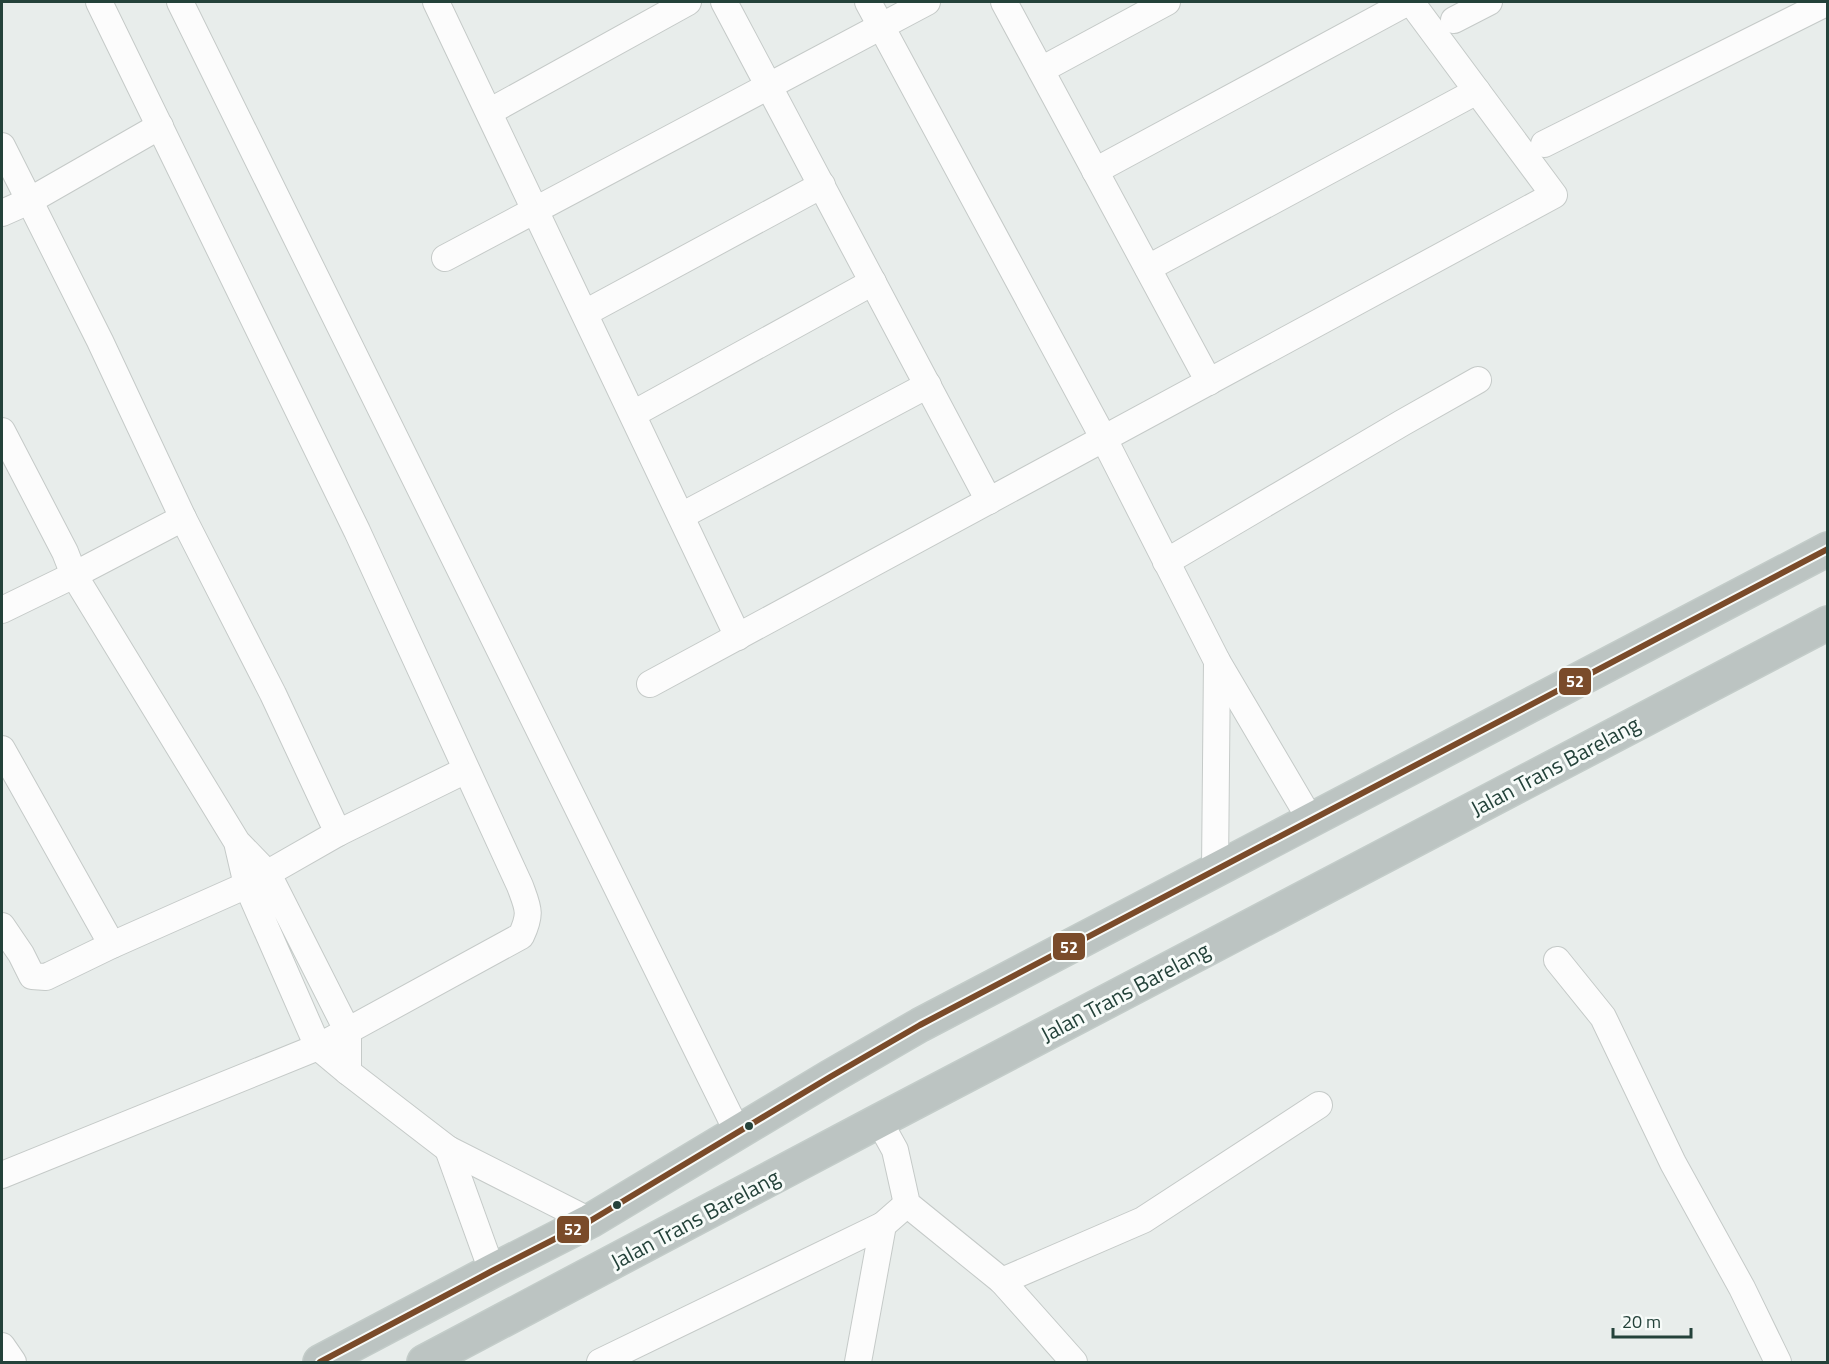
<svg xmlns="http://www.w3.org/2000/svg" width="1829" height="1364" font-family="'Titillium Web',sans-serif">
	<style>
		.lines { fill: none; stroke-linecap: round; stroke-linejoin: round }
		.minor-casing { stroke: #c5cac8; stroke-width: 28 }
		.highway-casing { stroke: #c3ccc9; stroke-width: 36 }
		.minor { stroke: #fcfcfc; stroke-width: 26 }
		.highway { stroke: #bcc4c2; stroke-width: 33 }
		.bus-1-casing { stroke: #f7fbf9; stroke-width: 10 }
		.bus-1 { stroke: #7a4b2a; stroke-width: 6 }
		.bus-dot { fill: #24423a; stroke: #f7fbf9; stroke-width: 2 }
		.labels { text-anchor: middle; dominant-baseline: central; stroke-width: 6; stroke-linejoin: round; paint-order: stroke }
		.street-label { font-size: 22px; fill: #24423a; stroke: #f7fbf9 }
		.line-badge { stroke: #f7fbf9; stroke-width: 2 }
		.badge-label { font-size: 16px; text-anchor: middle; font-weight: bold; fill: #fff }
	</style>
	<rect width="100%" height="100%" fill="#e8edeb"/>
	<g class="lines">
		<g class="minor-casing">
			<g id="minor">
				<polyline points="180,2 738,1133"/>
				<polyline points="436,2 738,637"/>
				<polyline points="724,2 989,501"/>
				<polyline points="868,2 1104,439 1217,661 1310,819"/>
				<polyline points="1004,2 1209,382"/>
				<polyline points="1454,20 1489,2"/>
				<polyline points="1041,70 1167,2"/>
				<polyline points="489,112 688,2"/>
				<polyline points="1544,144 1828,2"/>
				<polyline points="2,146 100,341 183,518 273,694 338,833"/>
				<polyline points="1095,171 1408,2"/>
				<polyline points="2,213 29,201 160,126"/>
				<polyline points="445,258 927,2"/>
				<polyline points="1148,268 1477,91"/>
				<polyline points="585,313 822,185"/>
				<polyline points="633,414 873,282"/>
				<polyline points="2,431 65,552 74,575 237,842 268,874 348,1032 348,1072 318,1047 247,885 237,842"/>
				<polyline points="681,516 928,385"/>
				<polyline points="1166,562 1402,423 1478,380"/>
				<polyline points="2,610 74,575 183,518"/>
				<polyline points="650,684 1554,195 1411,2"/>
				<polyline points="2,749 112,945"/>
				<polyline points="1215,870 1217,661"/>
				<polyline points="2,926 21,954 32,976 46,977 112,945 247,885 338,833 466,770"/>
				<polyline points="1557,960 1603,1017 1673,1163 1742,1288 1778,1362"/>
				<polyline points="348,1072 448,1149 590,1221"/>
				<polyline points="879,1121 895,1150 907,1204 1002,1281 1074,1362"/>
				<polyline points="448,1149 492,1271"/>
				<path d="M2,1175L318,1047L521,936C532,913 528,908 520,886L357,531L99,2"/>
				<polyline points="1002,1281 1143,1220 1319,1105"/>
				<polyline points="2,1346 13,1362"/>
				<polyline points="600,1362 883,1225 907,1204"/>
				<polyline points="858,1362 883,1225"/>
			</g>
		</g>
		<g class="highway-casing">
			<g id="highway">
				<polyline points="320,1362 492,1271 590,1221 830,1077 920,1025 1828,549"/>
				<polyline points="424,1362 879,1121 1828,623"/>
			</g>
		</g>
		<use href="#minor" class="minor"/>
		<use href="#highway" class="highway"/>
		<g class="bus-1-casing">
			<polyline id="bus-1" points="320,1362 492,1271 590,1221 830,1077 920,1025 1828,549"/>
		</g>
		<use href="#bus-1" class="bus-1"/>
	</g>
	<g class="bus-dot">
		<circle cx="749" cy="1126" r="5"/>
		<circle cx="617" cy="1205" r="5"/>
	</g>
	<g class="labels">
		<g class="street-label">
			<text transform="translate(1555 766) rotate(-28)">Jalan Trans Barelang</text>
			<text transform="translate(1125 992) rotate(-28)">Jalan Trans Barelang</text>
			<text transform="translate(695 1219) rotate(-28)">Jalan Trans Barelang</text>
		</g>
	</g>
	<g class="line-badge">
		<rect x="1558" y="667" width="34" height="29" rx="6" fill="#7a4b2a"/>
		<rect x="1052" y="932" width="34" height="29" rx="6" fill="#7a4b2a"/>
		<rect x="556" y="1215" width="34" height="29" rx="6" fill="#7a4b2a"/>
	</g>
	<g class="badge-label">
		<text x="1575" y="687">52</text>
		<text x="1069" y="953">52</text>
		<text x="573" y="1235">52</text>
	</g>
	<rect width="1829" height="1364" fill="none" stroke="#24423a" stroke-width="6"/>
	<path d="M1613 1328v9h78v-9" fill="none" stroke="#24423a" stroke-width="3"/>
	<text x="1622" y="1328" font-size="18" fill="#24423a" stroke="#f7fbf9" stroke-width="4.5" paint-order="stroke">20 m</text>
</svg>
